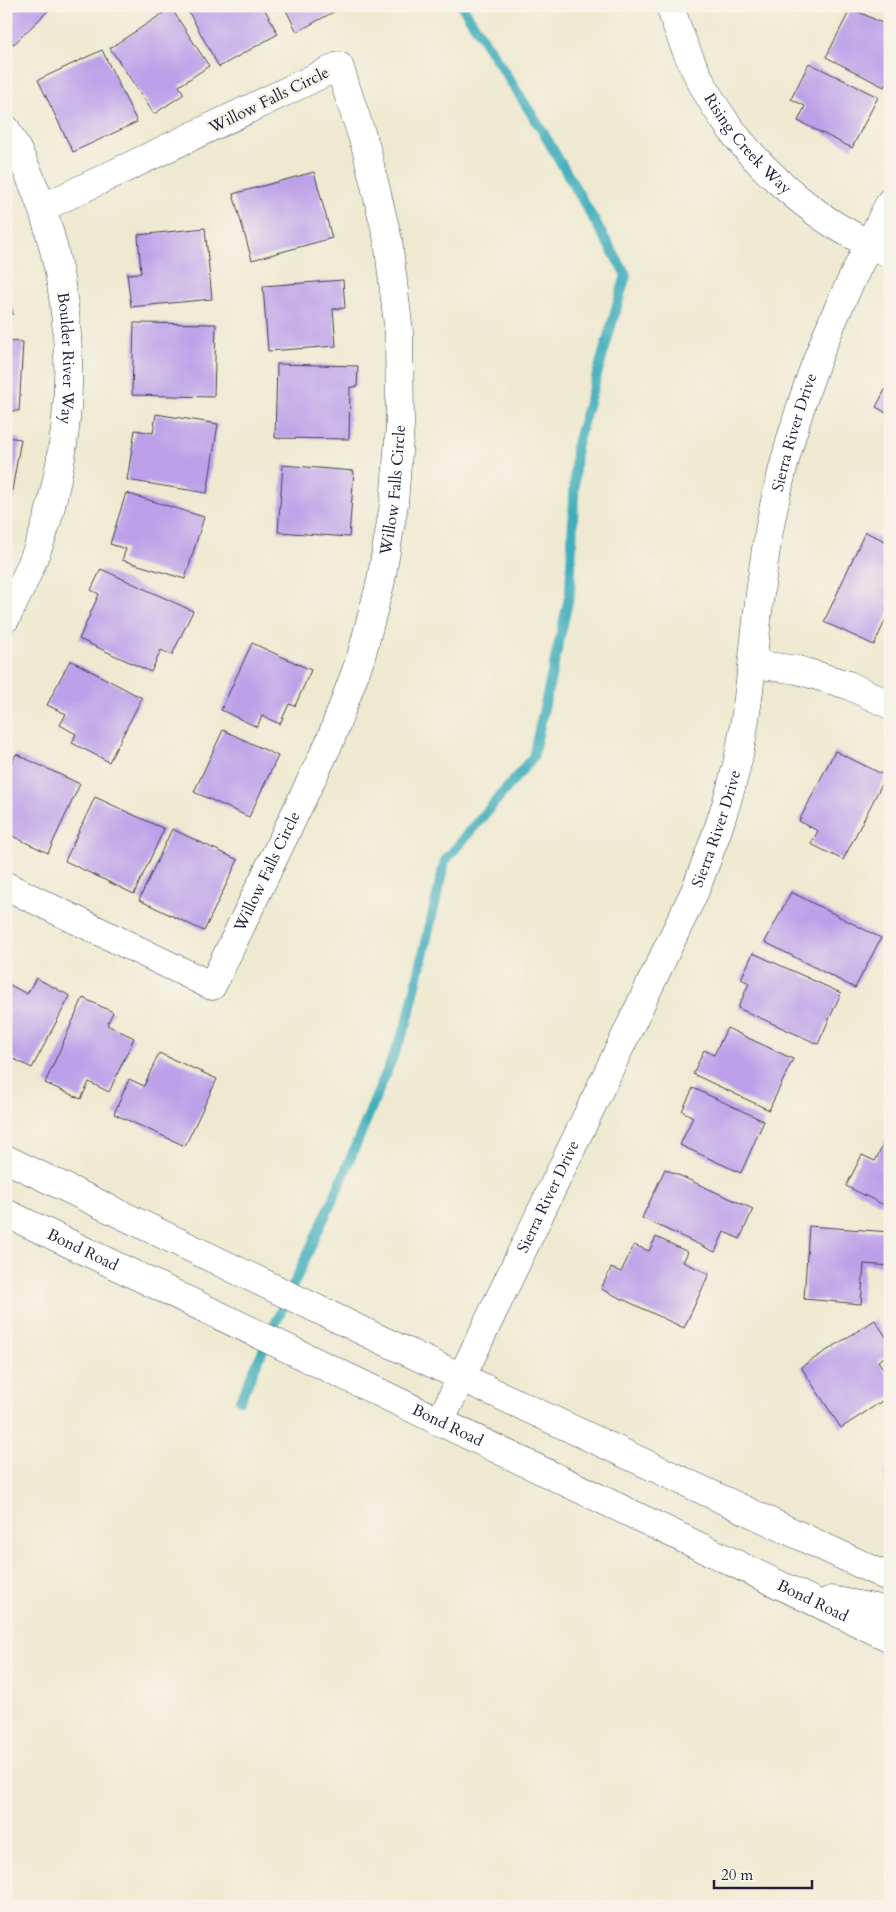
<svg xmlns="http://www.w3.org/2000/svg" width="896" height="1912" font-family="Cardo,serif">
	<style>
		.lines { fill: none; stroke-linecap: round; stroke-linejoin: round }
		.stream { stroke: #3faebb; stroke-width: 10 }
		.building { fill: #bca0e9 }
		.street-casing { stroke: #414051; stroke-width: 29 }
		.primary-casing { stroke: #414051; stroke-width: 29 }
		.street { stroke: #fff; stroke-width: 28 }
		.primary { stroke: #fff; stroke-width: 28 }
		.labels { text-anchor: middle; dominant-baseline: central; stroke-width: 5; stroke-linejoin: round; paint-order: stroke }
		.street-label { font-size: 16px; fill: #22223b; stroke: #f7f3e8 }
	</style>
	<rect width="100%" height="100%" fill="#f7f3e8"/>
	<filter id="ink" filterUnits="userSpaceOnUse"><feTurbulence type="fractalNoise" baseFrequency=".02" numOctaves="2"/><feDisplacementMap in="SourceGraphic" scale="10" xChannelSelector="R" yChannelSelector="G"/><feConvolveMatrix kernelMatrix="1 2 1 2 8 2 1 2 1" color-interpolation-filters="sRGB"/></filter>
	<filter id="wash" filterUnits="userSpaceOnUse"><feTurbulence type="fractalNoise" baseFrequency=".0096" numOctaves="4" result="noise"/><feDisplacementMap in="SourceGraphic" scale="20" xChannelSelector="R" yChannelSelector="G"/><feGaussianBlur stdDeviation="1.12" result="paint"/><feColorMatrix in="noise" values="0 0 0 0 0 0 0 0 0 0 0 0 0 0 0 0 0 1.4 0 .05"/><feComposite in="paint" operator="in"/></filter>
	<g filter="url(#wash)">
		<rect width="100%" height="100%" fill="#eee9d0"/>
		<g class="lines">
			<polyline class="stream" points="240,1400 338,1188 407,1023 445,861 533,757 570,593 576,447 626,275 540,127 462,6"/>
		</g>
		<g id="blocks">
			<g class="building">
				<polygon points="6,6 53,6 14,44 6,37"/>
				<polygon points="192,6 263,6 278,34 219,67 187,9"/>
				<polygon points="284,6 344,6 297,32"/>
				<polygon points="171,8 209,66 179,86 184,94 154,114 110,48"/>
				<polygon points="851,8 890,27 890,76 884,87 826,57"/>
				<polygon points="102,50 137,122 73,152 38,80"/>
				<polygon points="809,63 878,97 852,148 798,121 805,106 791,99"/>
				<polygon points="314,172 332,238 252,260 233,194"/>
				<polygon points="205,228 212,299 131,307 127,274 141,273 138,235"/>
				<polygon points="343,280 345,308 333,309 336,346 268,351 263,286"/>
				<polygon points="6,286 13,314 6,315"/>
				<polygon points="134,323 216,324 214,397 132,395"/>
				<polygon points="6,341 23,342 19,411 6,411"/>
				<polygon points="277,364 358,366 357,387 350,387 349,439 275,438"/>
				<polygon points="890,380 890,415 876,407"/>
				<polygon points="156,414 218,424 207,493 127,480 135,430 153,433"/>
				<polygon points="6,437 21,439 8,513 6,512"/>
				<polygon points="283,465 354,471 349,537 278,532"/>
				<polygon points="126,493 204,517 185,579 122,560 126,549 110,544"/>
				<polygon points="865,532 890,543 890,610 874,645 824,622"/>
				<polygon points="101,569 193,611 172,655 161,650 151,672 79,639 99,594 91,590"/>
				<polygon points="252,643 311,670 295,706 289,704 280,724 262,716 257,727 221,710"/>
				<polygon points="70,660 142,698 109,762 72,743 76,734 60,725 66,714 47,705"/>
				<polygon points="223,730 278,756 249,817 194,792"/>
				<polygon points="835,751 886,776 843,860 811,844 818,831 799,821"/>
				<polygon points="16,754 80,784 48,853 6,833 6,774"/>
				<polygon points="95,797 164,829 134,894 65,861"/>
				<polygon points="172,829 238,860 204,931 139,900"/>
				<polygon points="791,892 881,938 855,988 765,942"/>
				<polygon points="753,953 841,993 818,1044 738,1008 749,983 741,979"/>
				<polygon points="36,978 70,996 32,1068 6,1055 6,983 27,994"/>
				<polygon points="83,998 113,1012 107,1025 134,1038 109,1092 89,1082 81,1099 45,1083"/>
				<polygon points="727,1028 793,1059 769,1110 693,1074 704,1050 714,1055"/>
				<polygon points="159,1053 217,1079 185,1146 114,1114 129,1079 144,1086"/>
				<polygon points="693,1088 764,1121 741,1173 680,1145 693,1117 682,1111"/>
				<polygon points="890,1131 890,1208 846,1186 862,1155 875,1161"/>
				<polygon points="665,1169 753,1209 740,1239 724,1232 715,1252 642,1218"/>
				<polygon points="809,1226 890,1232 890,1266 864,1264 861,1304 804,1299"/>
				<polygon points="656,1237 688,1252 683,1262 709,1274 684,1328 601,1289 611,1268 621,1272 634,1245 649,1251"/>
				<polygon points="875,1320 890,1343 890,1354 878,1361 890,1379 890,1396 841,1428 801,1367"/>
				<polygon points="890,1461 890,1480 883,1476"/>
			</g>
		</g>
	</g>
	<g filter="url(#ink)">
		<use href="#blocks" fill-opacity="0" stroke="#414051" stroke-width="1"/>
		<g class="lines">
			<g class="street-casing">
				<g id="street">
					<path id="s1" d="M670,6C698,95 741,157 817,213C838,229 865,242 890,254"/>
					<path id="s2" d="M6,129C67,234 82,366 56,484C53,496 51,509 47,521C37,555 22,587 6,618"/>
					<polyline points="753,664 798,670 848,685 890,705"/>
					<path id="s3" d="M6,886L212,986L330,741L361,657L381,581L394,504L400,426L399,333L388,240L366,148L339,66L42,208"/>
					<path id="s4" d="M440,1422L695,891C712,847 729,802 739,755C756,670 756,582 776,497C789,441 806,385 828,332C846,288 869,245 890,202"/>
				</g>
			</g>
			<g class="primary-casing">
				<g id="primary">
					<polyline points="6,1159 367,1333 890,1578"/>
					<path id="s5" d="M6,1213L890,1638"/>
					<polyline points="831,1600 890,1611"/>
				</g>
			</g>
			<use href="#street" class="street"/>
			<use href="#primary" class="primary"/>
		</g>
	</g>
	<g class="labels">
		<g class="street-label">
			<text transform="translate(269 100) rotate(-26)">Willow Falls Circle</text>
			<text stroke="none"><textPath href="#s1" startOffset="160">Rising Creek Way</textPath></text>
			<text stroke="none"><textPath href="#s2" startOffset="240">Boulder River Way</textPath></text>
			<text stroke="none"><textPath href="#s4" startOffset="1060">Sierra River Drive</textPath></text>
			<text stroke="none"><textPath href="#s3" startOffset="761">Willow Falls Circle</textPath></text>
			<text stroke="none"><textPath href="#s4" startOffset="655">Sierra River Drive</textPath></text>
			<text stroke="none"><textPath href="#s3" startOffset="356">Willow Falls Circle</textPath></text>
			<text stroke="none"><textPath href="#s4" startOffset="250">Sierra River Drive</textPath></text>
			<text stroke="none"><textPath href="#s5" startOffset="85">Bond Road</textPath></text>
			<text stroke="none"><textPath href="#s5" startOffset="490">Bond Road</textPath></text>
			<text stroke="none"><textPath href="#s5" startOffset="895">Bond Road</textPath></text>
		</g>
	</g>
	<rect width="896" height="1912" fill="none" stroke="#f7f3e8" stroke-width="25"/>
	<path d="M714 1880v8h98v-8" fill="none" stroke="#22223b" stroke-width="2.5"/>
	<text x="721" y="1880" font-size="15" fill="#22223b" stroke="#f7f3e8" stroke-width="4" paint-order="stroke">20 m</text>
</svg>
